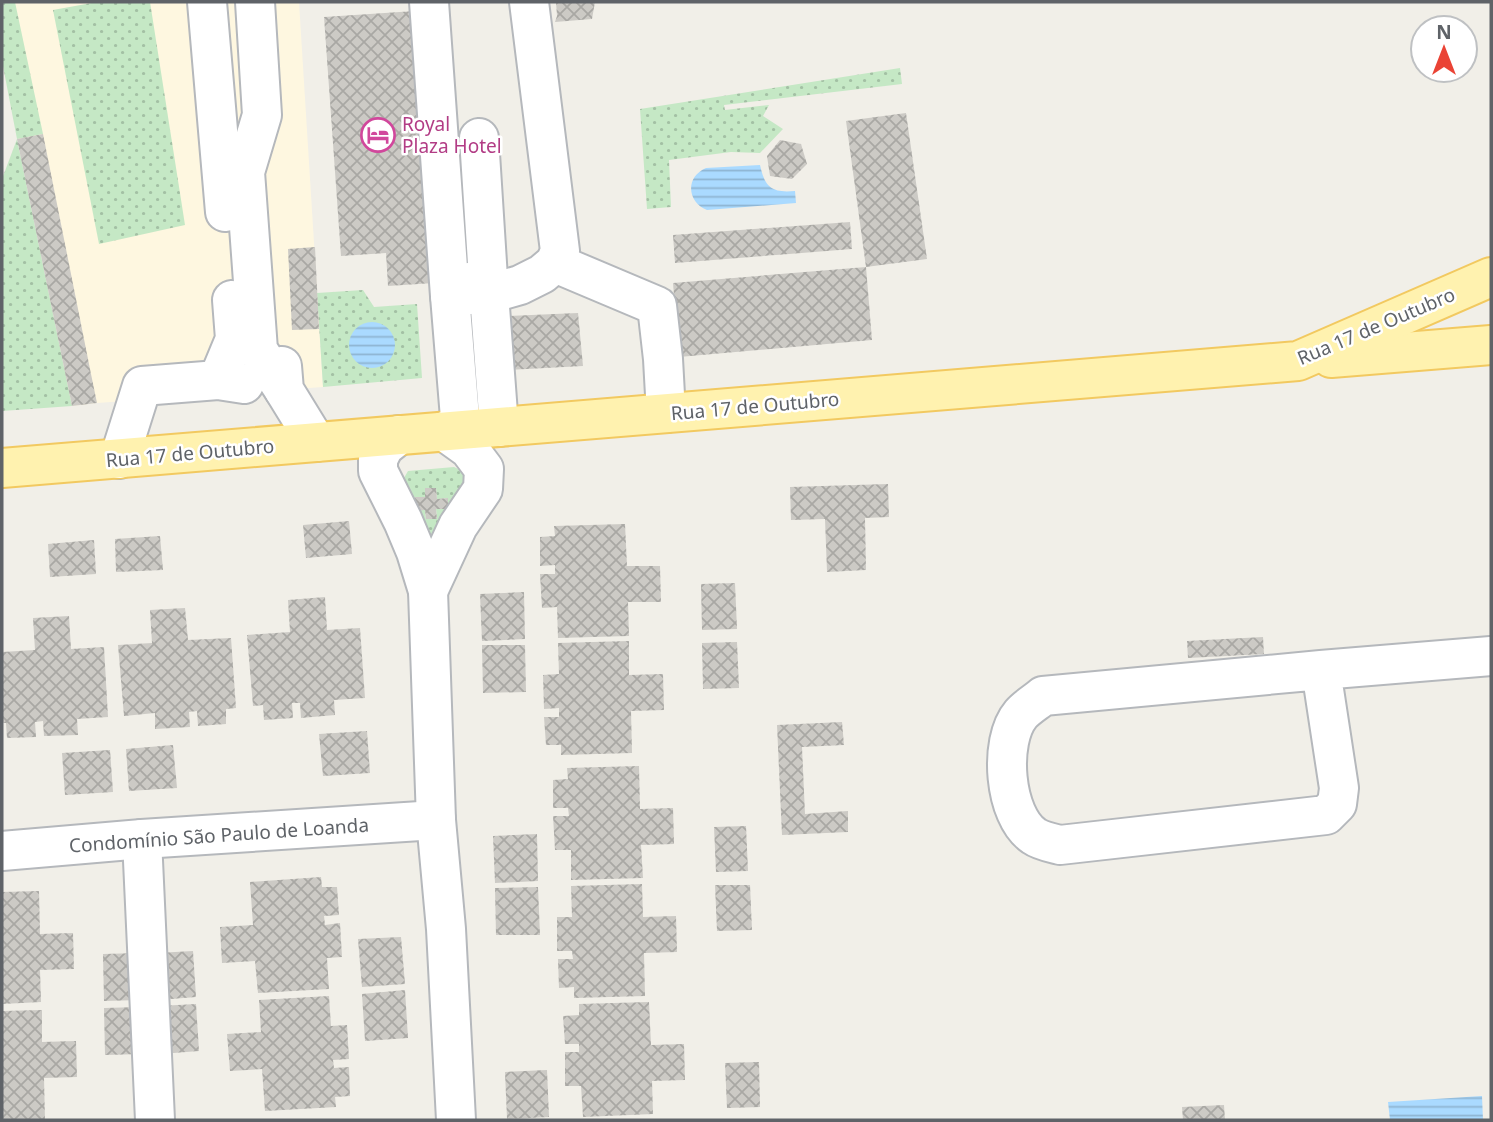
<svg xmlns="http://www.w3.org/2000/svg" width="1493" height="1122" font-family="'Noto Sans',sans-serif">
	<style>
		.commercial { fill: #fef7e0 }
		.grass { fill: url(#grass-dots); fill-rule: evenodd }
		.water { fill: url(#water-rules) }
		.building { fill: url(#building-cross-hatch) }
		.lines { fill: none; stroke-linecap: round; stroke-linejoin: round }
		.minor-casing { stroke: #b5b8bc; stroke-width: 42 }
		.major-casing { stroke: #f2c960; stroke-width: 42 }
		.minor { stroke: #fff; stroke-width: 38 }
		.major { stroke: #fff2af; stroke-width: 38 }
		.labels { text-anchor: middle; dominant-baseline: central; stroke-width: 5; stroke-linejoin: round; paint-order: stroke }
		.hotel-label { font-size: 19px; fill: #b23c85; stroke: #fff; text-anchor: start }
		.street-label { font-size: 19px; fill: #5f6368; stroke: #fff }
	</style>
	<defs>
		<pattern id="grass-dots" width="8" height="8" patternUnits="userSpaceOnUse" patternTransform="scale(1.75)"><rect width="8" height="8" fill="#c5e8c5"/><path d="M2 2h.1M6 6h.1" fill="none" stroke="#a3c0a4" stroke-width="1.8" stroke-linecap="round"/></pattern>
		<pattern id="water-rules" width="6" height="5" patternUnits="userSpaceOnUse" patternTransform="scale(1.75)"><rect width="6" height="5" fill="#aadaff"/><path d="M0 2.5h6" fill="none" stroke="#8eb4d2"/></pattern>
		<pattern id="building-cross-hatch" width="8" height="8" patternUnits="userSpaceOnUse" patternTransform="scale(1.75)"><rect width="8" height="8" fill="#cccac5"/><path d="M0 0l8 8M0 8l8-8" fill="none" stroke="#a9a8a4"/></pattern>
	</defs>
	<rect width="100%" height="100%" fill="#f1efe8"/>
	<polygon class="commercial" points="2,2 299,2 323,387 97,403 72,406 2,61"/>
	<g class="grass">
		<polygon points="2,2 15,2 43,134 17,139 72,406 2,411 2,179 17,139 2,61"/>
		<polygon points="97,2 150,2 185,225 99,244 53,10"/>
		<polygon points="900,68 902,84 724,105 725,110 769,105 763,116 783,129 760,153 731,152 669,160 671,207 647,209 640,109"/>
		<polygon points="363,290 374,307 417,304 422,378 323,387 317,293"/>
		<path d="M454,467L469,474V487L430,541L401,483L408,471ZM425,488H436L437,499L448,498V508L436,509L437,518L426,519L425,510H415V497H425Z"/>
	</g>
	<g class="water">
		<path d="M760,165C765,188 772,193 795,191L796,203L707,210C687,202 685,177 706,168Z"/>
		<circle cx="372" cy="345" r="23"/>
		<polygon points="1482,1096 1483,1120 1390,1120 1388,1102"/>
	</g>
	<g class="building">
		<polygon points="556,2 595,2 592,19 555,22 557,16"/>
		<polygon points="415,11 434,283 388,286 386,253 341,256 324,17"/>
		<polygon points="906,113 927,259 866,267 846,121"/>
		<polygon points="43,134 91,374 97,403 72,406 17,139"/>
		<polygon points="780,140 801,144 807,164 792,179 770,176 767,156"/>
		<polygon points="850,222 852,249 675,263 673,235"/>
		<polygon points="315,247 319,329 292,330 288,249"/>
		<polygon points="866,267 872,340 679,357 673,283"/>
		<polygon points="578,313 583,366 508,370 508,316"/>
		<polygon points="888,484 889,517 865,518 866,570 827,572 825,519 791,520 790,487"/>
		<polygon points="425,488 436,488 437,499 448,498 448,509 436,509 437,519 426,519 425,510 415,511 415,497 425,497"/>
		<polygon points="349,521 352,554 306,558 303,525"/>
		<polygon points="625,524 627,566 660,566 661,602 628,602 629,636 558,638 557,607 542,608 540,574 555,574 555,565 540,566 540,537 555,536 554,526"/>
		<polygon points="160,536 163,570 116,572 115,539"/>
		<polygon points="94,540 96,574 50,577 48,544"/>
		<polygon points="735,583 737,629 702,630 701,584"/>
		<polygon points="524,592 525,639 482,641 480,594"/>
		<polygon points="325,597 327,630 360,628 365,698 334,700 335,715 301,718 300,703 292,703 293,718 264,720 263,705 253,706 247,635 290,632 288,600"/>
		<polygon points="185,608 188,640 231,638 236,708 226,709 226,724 198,726 197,711 189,712 190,727 155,729 155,713 124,716 118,645 152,643 150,610"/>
		<polygon points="69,616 71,649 104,647 108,717 77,719 78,735 44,736 43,721 35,722 36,737 7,738 6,723 2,723 2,652 35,650 33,618"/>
		<polygon points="1263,637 1264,654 1188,658 1187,641"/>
		<polygon points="629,641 629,675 663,674 664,710 631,711 632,753 561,755 561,745 546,745 544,717 559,717 559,708 544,709 543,675 559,674 558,643"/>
		<polygon points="737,642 739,688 703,689 702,643"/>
		<polygon points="482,645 525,645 526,692 483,693"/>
		<polygon points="842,722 844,745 802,747 805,814 848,811 848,832 782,835 777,725"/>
		<polygon points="367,731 370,773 323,776 319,734"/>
		<polygon points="173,745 177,788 129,791 126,749"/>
		<polygon points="110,750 113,792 65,795 62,753"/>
		<polygon points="639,766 640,809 673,808 674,844 641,845 643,878 571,880 571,850 555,850 553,816 569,816 568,808 553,808 553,780 568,779 567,768"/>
		<polygon points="746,826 748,871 716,872 714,827"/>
		<polygon points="537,834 538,881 495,883 493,836"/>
		<polygon points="321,877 322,887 337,887 339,915 324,916 325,925 340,923 342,957 327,958 329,989 258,993 255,961 222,963 220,927 253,925 250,882"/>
		<polygon points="642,884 643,917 676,916 677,952 644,953 645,996 574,998 574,987 559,988 558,959 573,959 572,951 557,951 557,917 572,917 571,886"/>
		<polygon points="715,885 750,885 752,930 717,931"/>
		<polygon points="538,887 540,935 496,935 495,888"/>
		<polygon points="39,891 40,934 73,933 74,969 40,970 41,1002 2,1004 2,892"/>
		<polygon points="401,937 405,984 362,987 358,939"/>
		<polygon points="193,951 196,997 159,1000 157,953"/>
		<polygon points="138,953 140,1000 104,1001 103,954"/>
		<polygon points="405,990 408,1038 365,1041 362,994"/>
		<polygon points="329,996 331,1026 347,1025 349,1059 333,1060 334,1068 349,1067 350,1096 335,1097 336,1107 265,1111 262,1069 230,1071 227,1034 261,1032 259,1000"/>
		<polygon points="649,1002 651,1045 684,1044 685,1080 652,1081 653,1114 583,1117 581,1086 565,1086 565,1052 579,1052 579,1044 565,1044 563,1016 579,1015 579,1004"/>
		<polygon points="196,1004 199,1051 161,1054 159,1006"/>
		<polygon points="140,1007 143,1054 105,1055 104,1008"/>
		<polygon points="42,1010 42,1042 76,1041 77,1077 44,1078 45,1120 2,1120 2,1011"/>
		<polygon points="759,1062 760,1107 727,1108 725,1063"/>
		<polygon points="547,1070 549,1117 507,1119 505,1072"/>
		<polygon points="1224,1105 1225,1120 1183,1120 1182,1107"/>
	</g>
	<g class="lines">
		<g class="minor-casing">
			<g id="minor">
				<polyline points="207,2 225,212"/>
				<polyline points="255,2 262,115 245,172 258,350 284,390"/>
				<polyline points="429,2 450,296 489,294 520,285 542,274 555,263 560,251 529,2"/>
				<polyline points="479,138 489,294 499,427"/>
				<polyline points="555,263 657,306 663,359 666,413"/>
				<polyline points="282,366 284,390 316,442"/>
				<polyline points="218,380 235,339 232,300"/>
				<polyline points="461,430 450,296 467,289 468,282"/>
				<polyline points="399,435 384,447 378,459 378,471 403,521 416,552 428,591 436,820 446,929 456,1120"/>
				<polyline points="119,459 142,386 218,380 244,384"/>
				<polyline points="428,591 458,526 483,489 484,469 469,449 444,431"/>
				<path d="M1321,670L1339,788L1337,804L1326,815L1060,845C1052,843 1041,841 1034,836C1004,816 998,741 1021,714C1027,707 1036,702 1043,696L1321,670L1491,656"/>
				<polyline points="142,839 155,1120"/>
				<polyline points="2,851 142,839 436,820"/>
			</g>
		</g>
		<g class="major-casing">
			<g id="major">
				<polyline points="1331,358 1491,345"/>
				<polyline points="2,468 1298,361 1491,277"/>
			</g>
		</g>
		<use href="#minor" class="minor"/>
		<use href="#major" class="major"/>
	</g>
	<defs>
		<g id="hotel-ring" transform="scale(1.75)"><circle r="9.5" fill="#fff" stroke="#d1479c" stroke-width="1.5"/><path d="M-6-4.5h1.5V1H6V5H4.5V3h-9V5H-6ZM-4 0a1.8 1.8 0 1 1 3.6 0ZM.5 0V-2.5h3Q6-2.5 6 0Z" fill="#d1479c"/></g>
	</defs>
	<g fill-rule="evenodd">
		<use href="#hotel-ring" x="378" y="135"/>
	</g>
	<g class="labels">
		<g class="hotel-label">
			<text x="402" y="124">Royal<tspan x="402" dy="22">Plaza Hotel</tspan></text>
		</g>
		<g class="street-label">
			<text transform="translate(1376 326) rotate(-23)">Rua 17 de Outubro</text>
			<text transform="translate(755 406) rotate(-5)">Rua 17 de Outubro</text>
			<text transform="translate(190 453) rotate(-5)">Rua 17 de Outubro</text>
			<text transform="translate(219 835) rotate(-4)">Condomínio São Paulo de Loanda</text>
		</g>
	</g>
	<rect width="1493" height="1122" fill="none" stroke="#5f6368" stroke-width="7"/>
	<g transform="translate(1444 49)"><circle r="33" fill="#ffffff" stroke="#bfc1c3" stroke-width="2"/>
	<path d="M0-5L12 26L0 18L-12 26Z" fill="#ea4335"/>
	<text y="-10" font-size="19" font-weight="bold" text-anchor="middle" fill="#5f6368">N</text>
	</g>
</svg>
